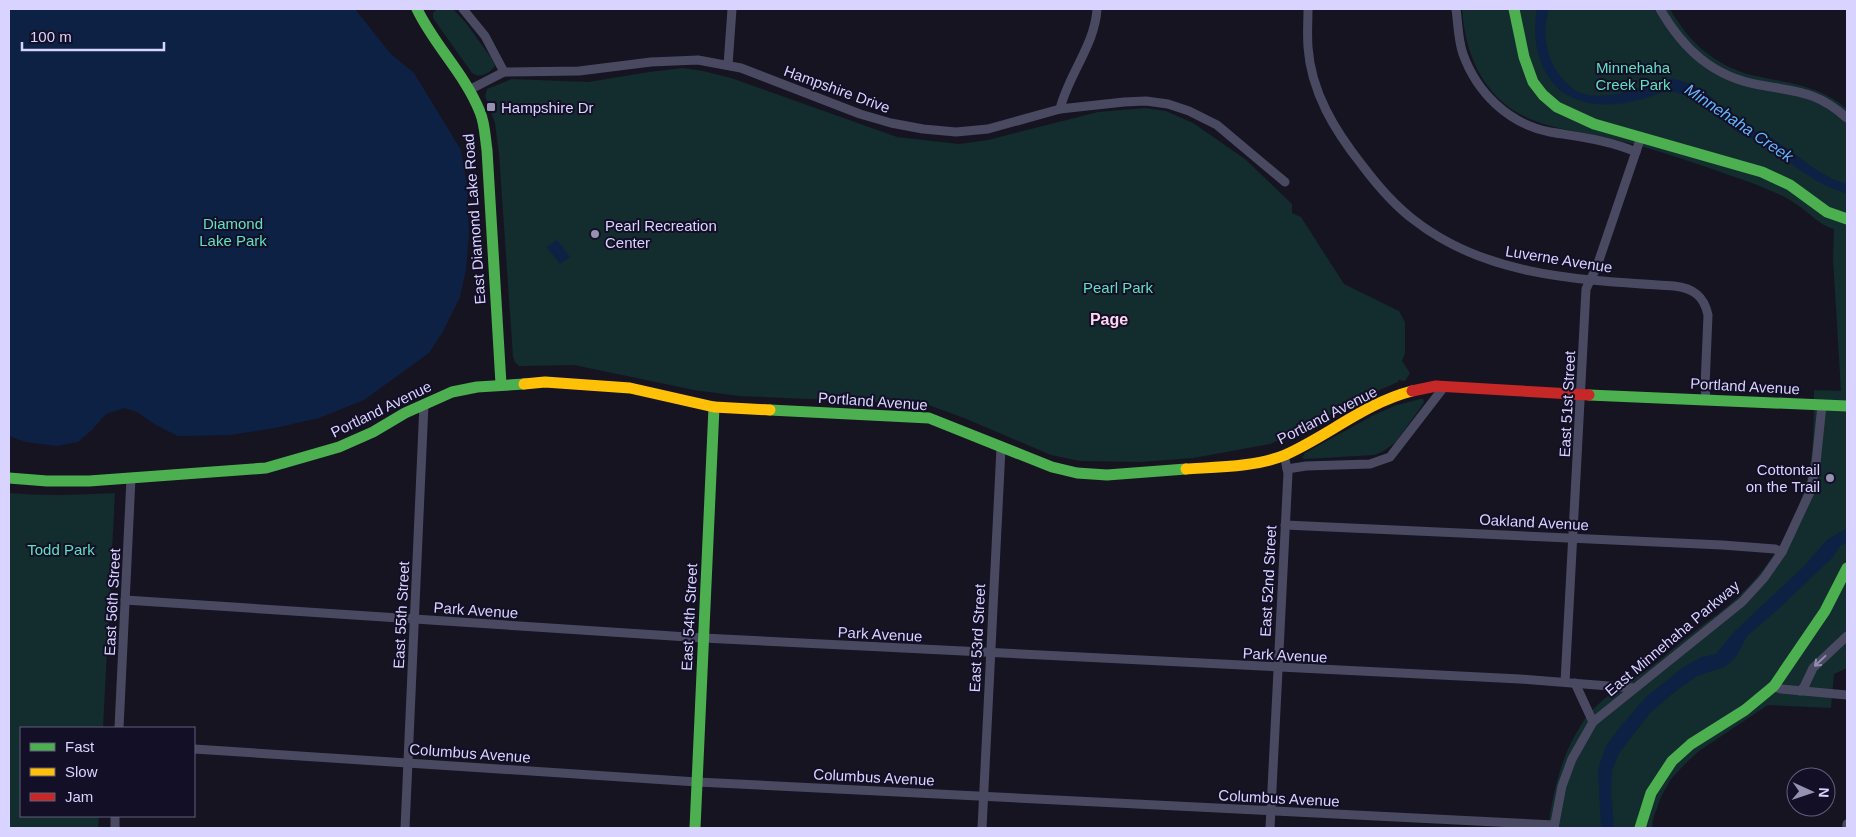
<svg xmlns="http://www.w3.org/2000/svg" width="1856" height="837" font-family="Arial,sans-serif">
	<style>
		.green { fill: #132c2d }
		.water { fill: #0d2144 }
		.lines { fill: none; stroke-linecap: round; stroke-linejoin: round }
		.street { stroke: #4a4962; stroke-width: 9 }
		.fast { stroke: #4caf50; stroke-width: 11 }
		.slow { stroke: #ffc107; stroke-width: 11 }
		.jam { stroke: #c62828; stroke-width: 11 }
		.oneway { stroke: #928eb0 }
		.poi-dot { fill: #9591b1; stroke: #130f26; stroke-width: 2 }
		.labels { text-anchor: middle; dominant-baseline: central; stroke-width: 4; stroke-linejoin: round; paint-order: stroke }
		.park-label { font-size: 15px; fill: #5fe0c0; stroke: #130f26 }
		.street-label { font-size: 15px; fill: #d9d4ff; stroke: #130f26 }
		.poi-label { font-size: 15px; fill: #d9d4ff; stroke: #130f26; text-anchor: start }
		.water-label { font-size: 16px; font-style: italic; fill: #62b6ff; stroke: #130f26 }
		.neighbourhood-label { font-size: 16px; font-weight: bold; fill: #ffd6f0; stroke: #130f26 }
	</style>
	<rect width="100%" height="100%" fill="#161421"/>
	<g class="green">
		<path d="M437,9H453L466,23L492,59L495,66C490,73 480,79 472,73L433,18V13Z"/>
		<path d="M1462,9H1670C1688,41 1714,65 1751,75C1786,83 1818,84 1847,109V668L1834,674L1831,708L1768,705L1699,751L1685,764L1671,779L1661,797L1653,819L1652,828H1548C1553,792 1561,756 1581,725C1597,699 1623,686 1647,670C1663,658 1678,644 1694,632C1710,619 1727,608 1741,594C1776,561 1801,513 1810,466C1814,441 1814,415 1814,390L1841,391L1833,258L1834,229C1819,225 1810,213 1796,204C1783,195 1767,189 1752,183C1712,169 1671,154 1629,143C1597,134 1561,132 1530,119C1484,100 1465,55 1462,9Z"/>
		<polygon points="683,68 703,71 731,78 897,137 959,144 988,140 1098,112 1145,108 1166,111 1193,123 1245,159 1292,204 1292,213 1301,217 1344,284 1399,311 1405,322 1405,353 1402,361 1410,373 1405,381 1398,380 1398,382 1352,402 1305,429 1270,444 1193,458 1140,462 1080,461 1051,455 964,418 926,404 739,396 694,390 574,365 519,366 515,362 513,357 499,154 495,123 485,96 487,89 512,79 588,82 649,72"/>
		<polygon points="1420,399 1423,399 1424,402 1421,407 1395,443 1382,452 1374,455 1305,459 1302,458 1305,453 1372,416 1394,406"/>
		<path d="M9,493C44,496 79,495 115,493L103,728H21V816H99L98,828H9Z"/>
	</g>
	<g class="water">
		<polygon points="9,9 355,9 390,53 414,73 461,150 467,186 469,234 466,270 460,297 442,333 429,353 364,400 319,418 275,428 230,435 178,436 154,424 137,412 124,408 106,414 92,430 78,442 57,446 25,442 9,436"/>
		<path d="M1537,9H1549C1540,37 1548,69 1572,88C1590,103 1625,93 1645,86C1657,82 1664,76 1678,80C1689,83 1702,89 1711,97C1715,101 1718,105 1722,108C1725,111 1728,111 1732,114C1738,118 1743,124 1749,128C1757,133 1765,133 1773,139C1798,155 1818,176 1847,184V194C1838,190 1828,187 1819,182C1801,172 1784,157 1766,146C1757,140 1747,138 1739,133C1723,121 1700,101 1682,94C1666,88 1657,95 1642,99C1607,109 1564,108 1545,71C1535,51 1533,31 1537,9Z"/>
		<polygon points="557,240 570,257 560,264 547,247"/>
		<polygon points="1847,528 1847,543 1840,546 1832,558 1774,613 1747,636 1737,655 1731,662 1724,667 1697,676 1672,694 1650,713 1619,753 1612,770 1611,790 1614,828 1601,828 1598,769 1606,746 1620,727 1646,697 1685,666 1702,657 1716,654 1734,632 1802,568 1827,540"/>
	</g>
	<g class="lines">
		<g class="street">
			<polyline points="463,9 485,36 504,72"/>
			<path d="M1308,9C1308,21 1307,34 1308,47C1311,92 1335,131 1362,165C1377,185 1394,205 1414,220C1488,278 1584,280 1674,286C1693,288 1704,296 1708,315L1705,386L1706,399"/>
			<path d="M1456,9C1458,23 1458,40 1463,54C1477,93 1509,124 1550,132C1579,137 1609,140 1636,152"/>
			<path d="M1660,9C1683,49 1713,77 1760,85C1798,92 1816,91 1847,118"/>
			<polyline points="728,65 732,9"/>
			<polyline points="469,90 504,72 579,71 651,62 698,60 741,68 860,114 891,123 923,129 956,132 988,129 1060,109 1124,102 1146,101 1168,104 1189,111 1217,125 1285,182"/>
			<path d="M1060,109C1068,75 1095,45 1097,9"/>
			<polyline points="1287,469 1306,466 1370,464 1390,457 1444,387"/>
			<polyline points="1285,525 1722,545 1775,549 1782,552"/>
			<polyline points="125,600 703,638 1520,679 1634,688"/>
			<polyline points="1565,682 1586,289 1597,266 1641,137"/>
			<polyline points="1575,683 1593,722"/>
			<polyline points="1774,687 1781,689 1847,695"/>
			<polyline points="1800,691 1804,687 1813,668 1847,636"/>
			<polyline points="119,728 131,478"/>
			<polyline points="194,749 697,782 1554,825"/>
			<polyline points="115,828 115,816"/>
			<polyline points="405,828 424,404"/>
			<polyline points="982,828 1001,448"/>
			<polyline points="1270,828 1288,473 1284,455"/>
			<polyline points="1554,828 1562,786 1572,759 1593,722 1742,602 1764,578 1782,552 1810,492 1816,463 1822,405"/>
			<polyline points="1847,828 1847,824"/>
		</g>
		<g class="fast">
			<path d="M417,9C434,45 465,74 480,112C485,124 485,137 487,150L501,384"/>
			<polyline points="1514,9 1524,57 1533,82 1543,95 1557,107 1594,124 1762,172 1790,185 1827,212 1847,219"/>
			<polyline points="1589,395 1847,406"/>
			<polyline points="770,410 929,418 1052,467 1077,473 1107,475 1186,469"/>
			<polyline points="9,478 47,481 89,481 266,468 339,447 373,432 405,413 452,392 477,387 524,384"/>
			<polyline points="695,828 714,407"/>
			<polyline points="1640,828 1651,793 1672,761 1691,744 1745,710 1774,686 1825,611 1847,568"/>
		</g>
		<g class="slow">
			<polyline points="524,384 545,382 630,388 714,407 770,410"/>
			<path d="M1186,469C1217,467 1256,467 1285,455C1328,436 1365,403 1412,391"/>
		</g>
		<polyline class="jam" points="1412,391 1436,386 1589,395"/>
	</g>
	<defs><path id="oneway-shaft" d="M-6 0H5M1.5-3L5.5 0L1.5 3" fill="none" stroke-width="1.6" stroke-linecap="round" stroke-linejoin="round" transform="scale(1.25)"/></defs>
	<use class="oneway" href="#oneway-shaft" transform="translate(1820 661) rotate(137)"/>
	<g class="poi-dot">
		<rect x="486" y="102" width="10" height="10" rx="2.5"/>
		<circle cx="595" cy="234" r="5"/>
		<circle cx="1830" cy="478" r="5"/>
	</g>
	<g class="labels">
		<g class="park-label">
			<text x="1633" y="67">Minnehaha<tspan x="1633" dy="17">Creek Park</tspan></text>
			<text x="233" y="223">Diamond<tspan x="233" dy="17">Lake Park</tspan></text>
			<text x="1118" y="287">Pearl Park</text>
			<text x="61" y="549">Todd Park</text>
		</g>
		<g class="street-label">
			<text transform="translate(837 89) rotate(20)">Hampshire Drive</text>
			<text transform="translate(474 219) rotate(-94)">East Diamond Lake Road</text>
			<text transform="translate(1559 259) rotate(9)">Luverne Avenue</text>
			<text transform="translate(1745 386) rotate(3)">Portland Avenue</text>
			<text transform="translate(873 401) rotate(4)">Portland Avenue</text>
			<text transform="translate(1567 404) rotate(-87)">East 51st Street</text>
			<text transform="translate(381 409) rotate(-26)">Portland Avenue</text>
			<text transform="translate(1327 415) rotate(-27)">Portland Avenue</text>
			<text transform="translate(1534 522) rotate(3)">Oakland Avenue</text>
			<text transform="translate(1268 581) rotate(-87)">East 52nd Street</text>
			<text transform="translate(112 602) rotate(-87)">East 56th Street</text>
			<text transform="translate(476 610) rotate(4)">Park Avenue</text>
			<text transform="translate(401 615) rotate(-87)">East 55th Street</text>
			<text transform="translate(689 617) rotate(-87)">East 54th Street</text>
			<text transform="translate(880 634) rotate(3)">Park Avenue</text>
			<text transform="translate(977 638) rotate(-87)">East 53rd Street</text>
			<text transform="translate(1672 638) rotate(-40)">East Minnehaha Parkway</text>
			<text transform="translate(1285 655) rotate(3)">Park Avenue</text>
			<text transform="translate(470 753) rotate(4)">Columbus Avenue</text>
			<text transform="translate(874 777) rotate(3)">Columbus Avenue</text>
			<text transform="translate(1279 798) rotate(3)">Columbus Avenue</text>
		</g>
		<g class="poi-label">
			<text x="501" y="107">Hampshire Dr</text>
			<text x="605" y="225">Pearl Recreation<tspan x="605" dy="17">Center</tspan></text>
			<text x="1820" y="469" text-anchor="end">Cottontail<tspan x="1820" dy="17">on the Trail</tspan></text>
		</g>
		<g class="water-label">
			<text transform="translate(1739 123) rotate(34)">Minnehaha Creek</text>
		</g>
		<g class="neighbourhood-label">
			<text x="1109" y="319">Page</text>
		</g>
	</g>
	<rect width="1856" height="837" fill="none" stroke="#d9d4ff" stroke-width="20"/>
	<rect x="20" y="727" width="175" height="90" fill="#130f26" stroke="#625e7d"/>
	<rect x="30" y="743" width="25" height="8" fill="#4caf50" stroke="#625e7d"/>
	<text x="65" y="752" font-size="15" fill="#d9d4ff">Fast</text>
	<rect x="30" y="768" width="25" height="8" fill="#ffc107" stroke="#625e7d"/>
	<text x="65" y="777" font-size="15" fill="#d9d4ff">Slow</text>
	<rect x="30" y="793" width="25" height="8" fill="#c62828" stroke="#625e7d"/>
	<text x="65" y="802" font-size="15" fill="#d9d4ff">Jam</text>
	<g transform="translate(1811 792) rotate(93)"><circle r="24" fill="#130f26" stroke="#625e7d"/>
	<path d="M0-4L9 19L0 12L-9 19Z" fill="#9591b1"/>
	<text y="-8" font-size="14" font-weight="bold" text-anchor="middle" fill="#d9d4ff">N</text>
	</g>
	<path d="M22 42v8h142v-8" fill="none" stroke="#d9d4ff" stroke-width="2.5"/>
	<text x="30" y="42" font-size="15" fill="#d9d4ff" stroke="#130f26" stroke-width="4" paint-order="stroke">100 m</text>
</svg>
